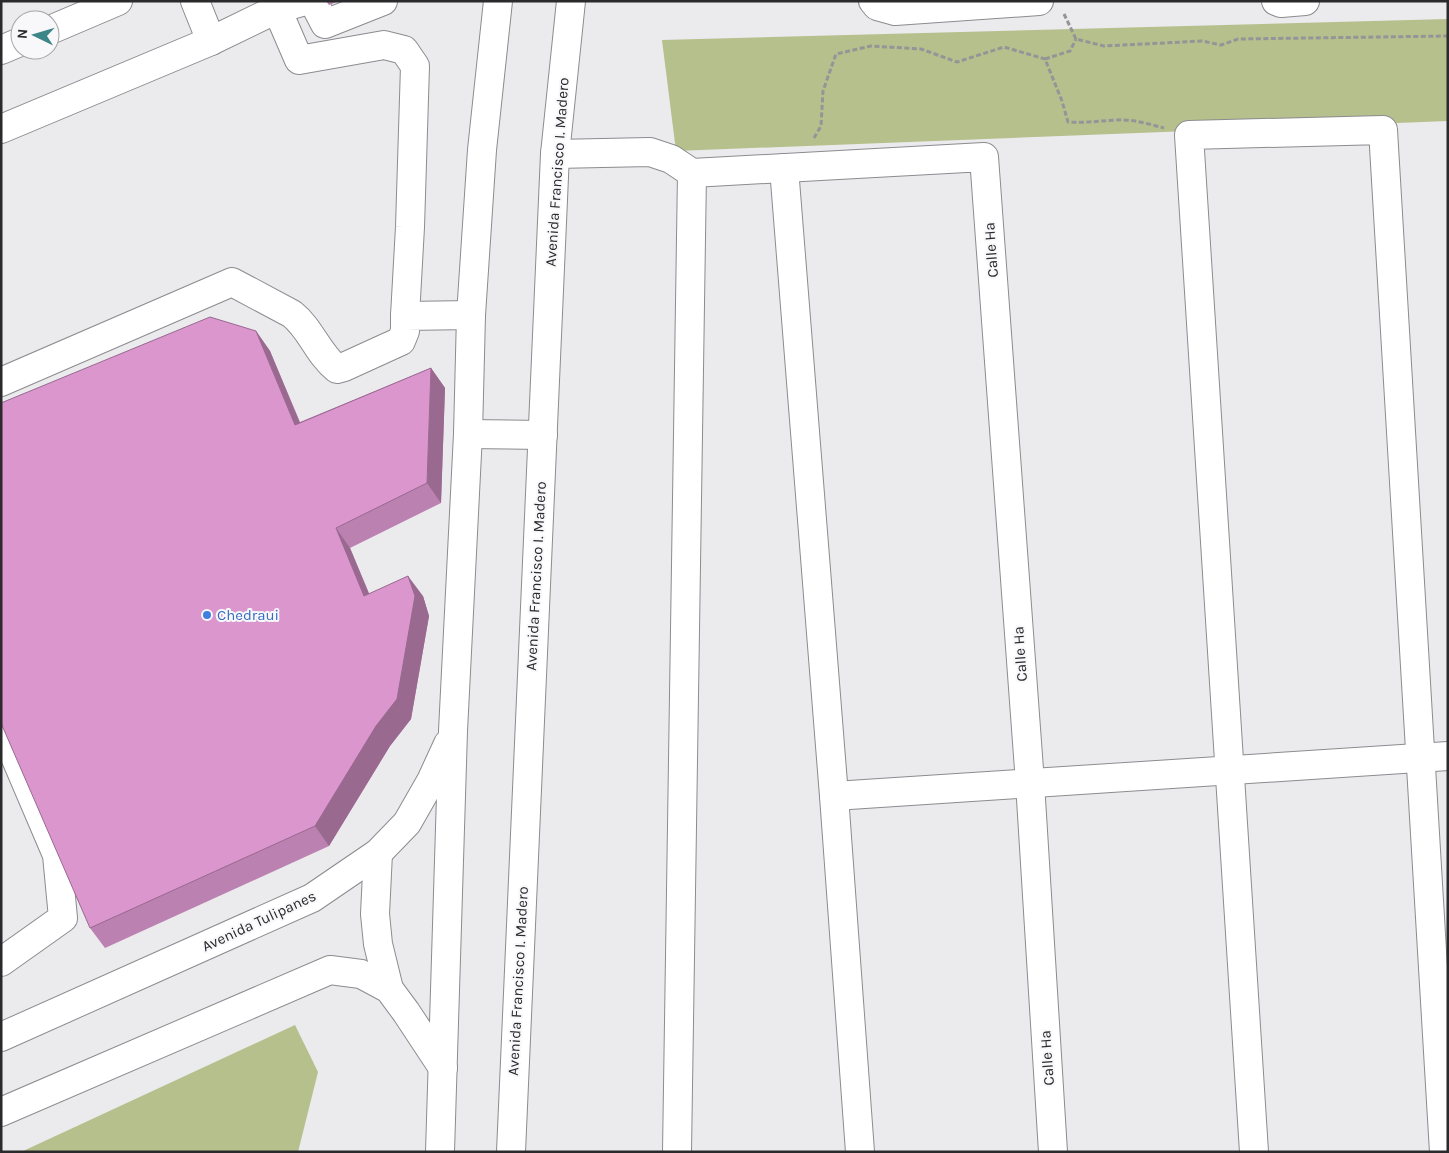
<svg xmlns="http://www.w3.org/2000/svg" width="1449" height="1153" font-family="Karla,sans-serif">
	<style>
		.green { fill: #b5c08c }
		.lines { fill: none; stroke-linecap: round; stroke-linejoin: round }
		.minor-casing { stroke: #8c8b8f; stroke-width: 30 }
		.major-casing { stroke: #8c8b8f; stroke-width: 30 }
		.path { stroke: #959497; stroke-width: 3; stroke-dasharray: 5 2.5; stroke-linecap: butt }
		.minor { stroke: #fff; stroke-width: 28 }
		.major { stroke: #fff; stroke-width: 28 }
		.wall { fill: #bb81b0 }
		.shaded-wall { fill: #996990 }
		.building { fill: #da96cd; stroke: #996990 }
		.shop-dot { fill: #3f7fe0; stroke: #f8f7fa; stroke-width: 2 }
		.labels { text-anchor: middle; dominant-baseline: central; stroke-width: 4; stroke-linejoin: round; paint-order: stroke }
		.street-label { font-size: 15px; fill: #2a292b; stroke: #f8f7fa }
		.shop-label { font-size: 15px; fill: #366cbe; stroke: #f8f7fa; text-anchor: start }
	</style>
	<rect width="100%" height="100%" fill="#ebeaed"/>
	<g class="green">
		<polygon points="1448,19 1448,121 676,151 662,40"/>
		<polygon points="295,1025 318,1072 298,1152 21,1152"/>
	</g>
	<g class="lines">
		<g class="minor-casing">
			<g id="minor">
				<polyline points="195,1 211,41"/>
				<polyline points="313,1 325,24 383,1"/>
				<polyline points="873,1 877,6 895,11 1039,1"/>
				<polyline points="1276,1 1281,3 1305,1"/>
				<polyline points="277,9 299,60 384,45 404,50 415,66 410,227 405,316"/>
				<polyline points="1,129 211,41 277,9 305,1"/>
				<polyline points="555,154 650,152 671,159 692,173 984,157 1030,783 1053,1152"/>
				<polyline points="784,168 834,796 860,1152"/>
				<path d="M1,382L232,282L292,314C311,329 318,354 337,369L344,367L401,341L405,331V316L471,315"/>
				<polyline points="1,724 57,855 63,918 1,962"/>
				<polyline points="834,796 1448,756"/>
				<polyline points="677,1152 692,173"/>
				<polyline points="1254,1152 1189,135 1383,130 1444,1152"/>
			</g>
		</g>
		<g class="major-casing">
			<g id="major">
				<polyline points="50,30 118,1"/>
				<polyline points="1,50 20,42"/>
				<polyline points="468,434 543,435"/>
				<polyline points="378,853 375,914 378,944 389,989"/>
				<polyline points="1,1037 312,898 378,853 407,823 431,781 448,744"/>
				<polyline points="1,1112 330,970 361,974 389,989 406,1012 443,1068"/>
				<polyline points="440,1152 453,731 468,434 471,315 482,150 498,1"/>
				<polyline points="511,1152 555,154 571,1"/>
			</g>
		</g>
		<g class="path">
			<polyline points="1064,14 1076,39 1104,46 1202,41 1221,45 1238,39 1448,36"/>
			<polyline points="1045,59 1070,51 1076,39"/>
			<path d="M814,138L821,126L823,91L836,54L871,46L921,49L957,62L1004,47L1045,59L1062,101L1068,122C1086,123 1099,121 1117,120C1132,119 1149,124 1164,128"/>
		</g>
		<use href="#minor" class="minor"/>
		<use href="#major" class="major"/>
	</g>
	<g class="wall">
		<polygon points="326,1 339,1 329,5"/>
		<polygon points="256,331 270,351 300,422 431,368 445,388 441,503 350,548 369,593 423,596 429,616 411,719 390,746 329,846 105,948 90,928"/>
	</g>
	<g class="shaded-wall">
		<polygon points="256,331 270,351 309,445 295,425"/>
		<polygon points="431,368 445,388 441,503 427,483"/>
		<polygon points="336,528 350,548 378,616 364,596"/>
		<polygon points="408,576 423,596 429,616 411,719 390,746 329,846 315,826"/>
	</g>
	<polygon class="building" points="210,317 256,331 295,425 431,368 427,483 336,528 364,596 408,576 415,596 397,699 376,726 315,826 90,928 1,723 1,403"/>
	<circle class="shop-dot" cx="207" cy="615" r="5"/>
	<g class="labels">
		<g class="street-label">
			<text transform="translate(557 172) rotate(-86)">Avenida Francisco I. Madero</text>
			<text transform="translate(991 250) rotate(-94)">Calle Ha</text>
			<text transform="translate(536 576) rotate(-87)">Avenida Francisco I. Madero</text>
			<text transform="translate(1020 654) rotate(-94)">Calle Ha</text>
			<text transform="translate(259 921) rotate(-25)">Avenida Tulipanes</text>
			<text transform="translate(518 981) rotate(-87)">Avenida Francisco I. Madero</text>
			<text transform="translate(1047 1058) rotate(-94)">Calle Ha</text>
		</g>
		<g class="shop-label">
			<text x="217" y="615">Chedraui</text>
		</g>
	</g>
	<rect width="1449" height="1153" fill="none" stroke="#2a292b" stroke-width="5"/>
	<g transform="translate(35 35) rotate(275)"><circle r="24" fill="#f8f7fa" stroke="#a6a5a7"/>
	<path d="M0-4L9 19L0 12L-9 19Z" fill="#3d8688"/>
	<text y="-8" font-size="14" font-weight="bold" text-anchor="middle" fill="#2a292b">N</text>
	</g>
</svg>
